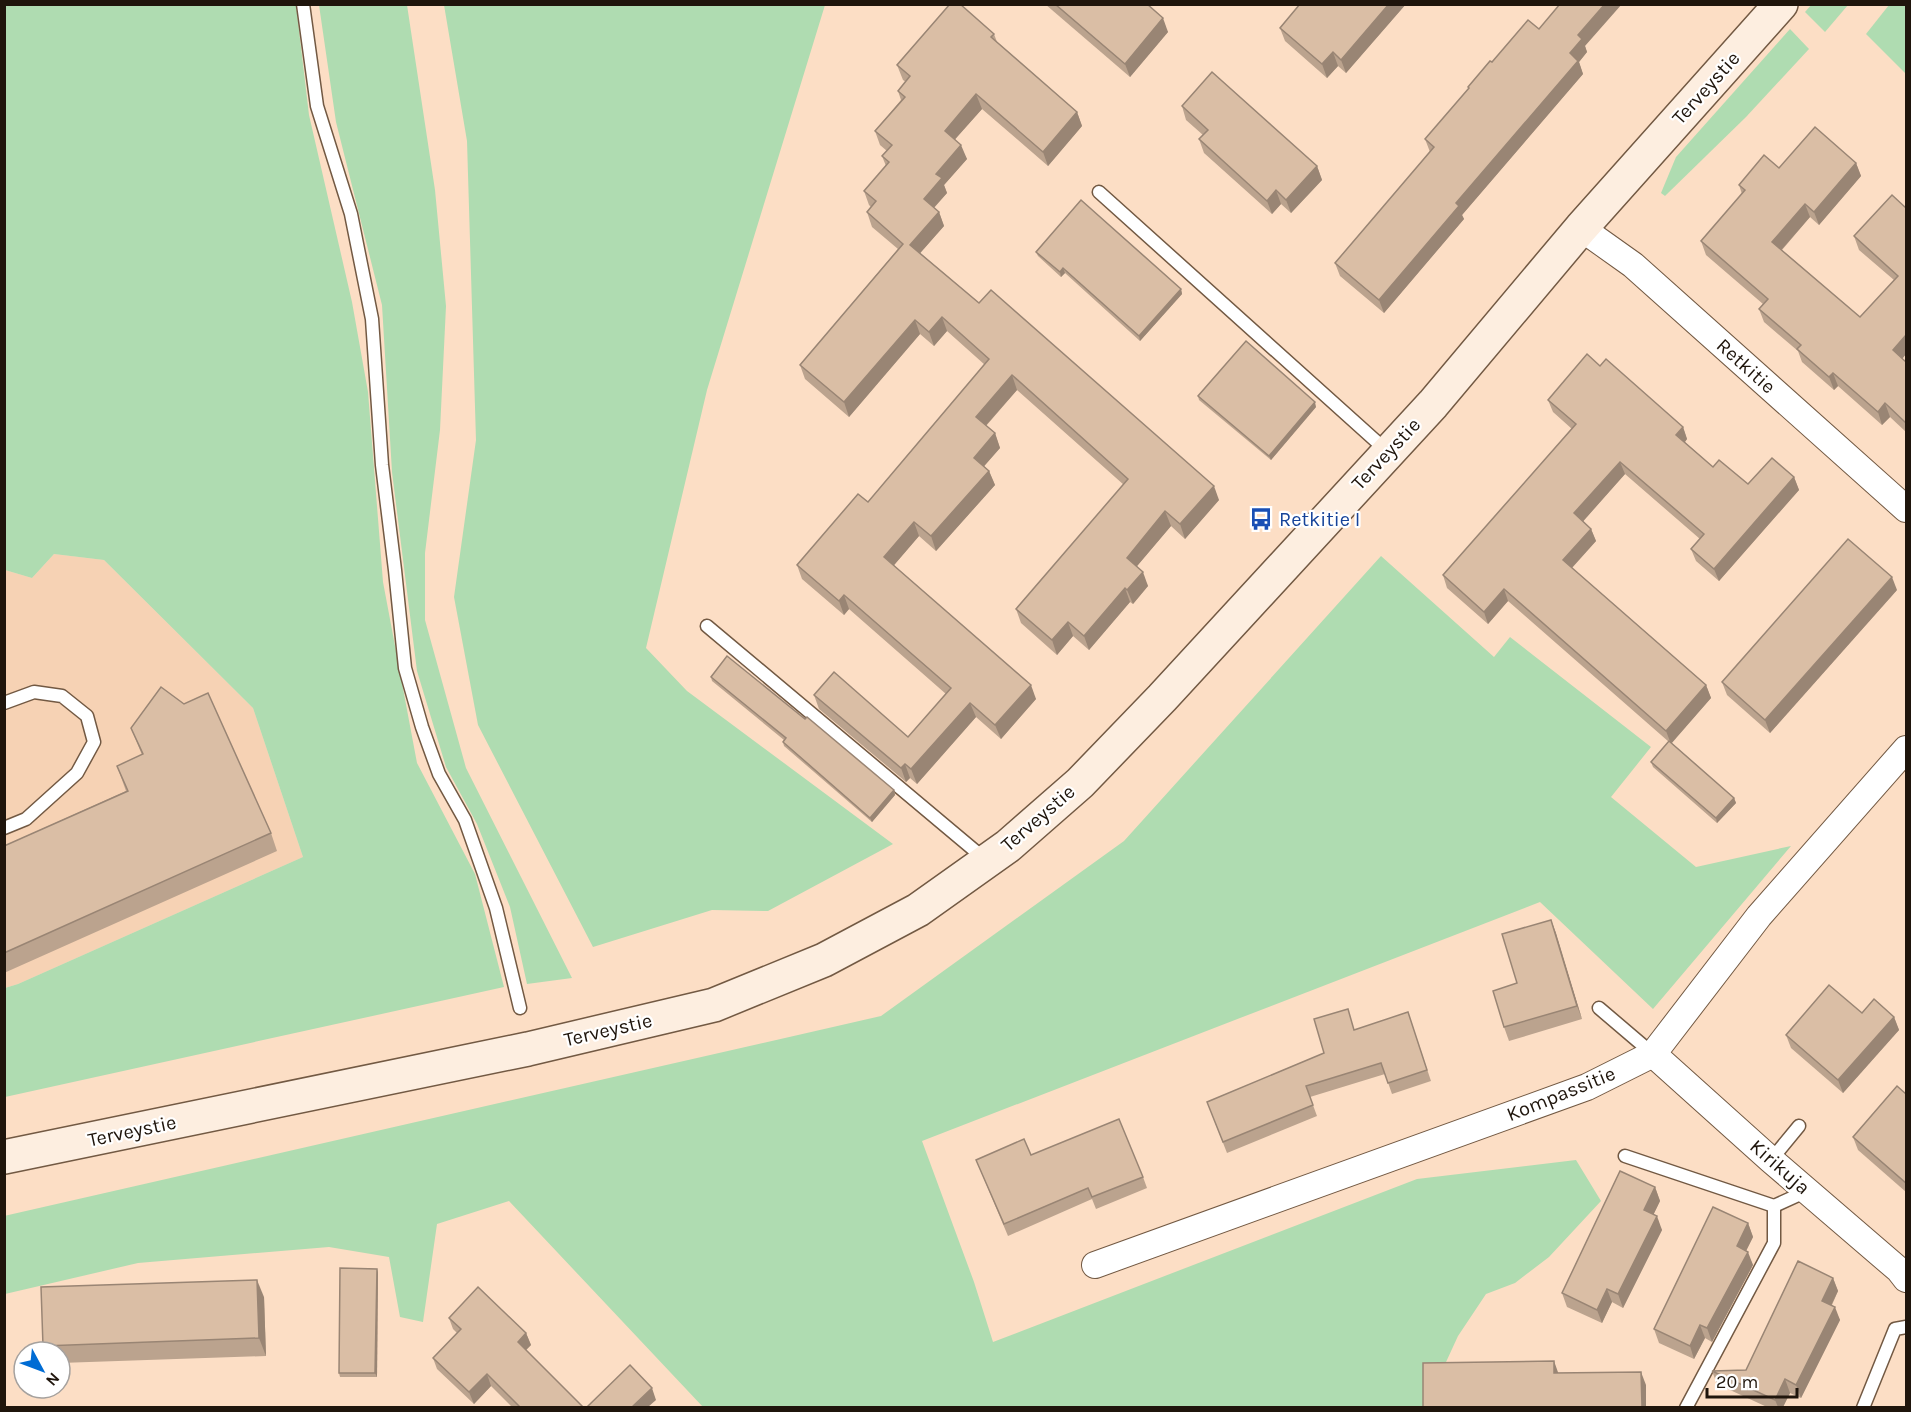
<svg xmlns="http://www.w3.org/2000/svg" width="1911" height="1412" font-family="Karla,sans-serif">
	<style>
		.built { fill: #f6d2b4 }
		.green { fill: #afdcb1 }
		.lines { fill: none; stroke-linecap: round; stroke-linejoin: round }
		.lane-casing { stroke: #725943; stroke-width: 15 }
		.street-casing { stroke: #725943; stroke-width: 28 }
		.secondary-casing { stroke: #725943; stroke-width: 36 }
		.lane { stroke: #fff; stroke-width: 12 }
		.street { stroke: #fff; stroke-width: 26 }
		.secondary { stroke: #fdeee0; stroke-width: 33 }
		.wall { fill: #bba38e }
		.shaded-wall { fill: #998574 }
		.building { fill: #dabea5; stroke: #998574; stroke-width: 1.5 }
		.labels { text-anchor: middle; dominant-baseline: central; stroke-width: 4.5; stroke-linejoin: round; paint-order: stroke }
		.street-label { font-size: 20px; fill: #1f150c; stroke: #fff }
		.transit-label { font-size: 20px; fill: #164399; stroke: #fff; text-anchor: start }
	</style>
	<rect width="100%" height="100%" fill="#fcdec5"/>
	<polygon class="built" points="54,554 104,560 253,708 303,857 18,984 5,988 5,570 32,578"/>
	<g class="green">
		<polygon points="1812,4 1848,4 1848,5 1825,32 1805,12"/>
		<polygon points="4,5 296,5 309,115 352,302 368,392 383,582 417,763 475,874 504,987 5,1097 5,988 18,984 303,857 253,708 104,560 54,554 32,578 5,570"/>
		<polygon points="319,5 407,5 435,190 446,306 440,430 425,553 425,620 466,768 572,978 527,984 510,907 477,824 446,767 417,671 392,472 382,305 336,122"/>
		<polygon points="444,5 825,5 707,390 646,648 687,691 893,844 768,911 712,910 593,947 478,725 454,597 476,440 467,141"/>
		<polygon points="1889,5 1906,5 1906,74 1866,34"/>
		<polygon points="1790,29 1809,49 1746,117 1665,196 1661,193 1676,157"/>
		<polygon points="1381,556 1494,657 1510,637 1651,747 1611,797 1696,867 1791,846 1653,1009 1540,902 922,1141 974,1282 993,1342 1417,1179 1576,1160 1601,1201 1549,1257 1515,1283 1486,1294 1458,1336 1435,1386 1434,1407 703,1407 509,1201 437,1224 423,1322 400,1317 389,1257 329,1247 138,1263 5,1294 4,1216 881,1016 1124,841"/>
	</g>
	<g class="lines">
		<g class="lane-casing">
			<g id="lane">
				<polyline points="303,4 317,106 351,214 372,319 382,465 395,570 405,668 422,727 439,774 465,820 496,908 520,1008"/>
				<polyline points="1099,192 1387,451"/>
				<polyline points="707,626 986,860"/>
				<polyline points="4,703 34,692 62,696 87,716 94,742 77,773 26,819 4,828"/>
				<polyline points="1599,1008 1653,1054"/>
				<polyline points="1625,1156 1774,1206 1807,1191"/>
				<polyline points="1771,1160 1799,1126"/>
				<polyline points="1686,1408 1774,1243 1774,1206"/>
				<polyline points="1863,1408 1895,1329 1906,1327"/>
			</g>
		</g>
		<g class="street-casing">
			<g id="street">
				<polyline points="1581,228 1633,265 1906,509"/>
				<polyline points="1653,1054 1771,1160 1899,1270 1906,1279"/>
				<polyline points="1095,1265 1587,1087 1653,1054 1759,916 1906,749"/>
			</g>
		</g>
		<g class="secondary-casing">
			<polyline id="secondary" points="4,1157 528,1049 714,1005 824,960 918,910 1008,846 1080,783 1162,698 1433,404 1581,228 1781,4"/>
		</g>
		<use href="#lane" class="lane"/>
		<use href="#street" class="street"/>
		<use href="#secondary" class="secondary"/>
	</g>
	<g class="wall">
		<polygon points="1045,4 1147,4 1168,32 1130,77"/>
		<polygon points="1300,4 1406,4 1346,73 1338,66 1327,78 1285,41 1280,28"/>
		<polygon points="1539,29 1585,46 1587,52 1579,62 1583,74 1462,215 1464,219 1384,313 1340,276 1335,263 1430,152 1425,139 1469,89 1468,87 1492,62"/>
		<polygon points="994,34 997,42 1077,112 1082,126 1048,166 982,109 955,139 967,159 944,185 947,193 934,208 939,212 944,226 920,253 979,303 1219,500 1185,539 1171,526 1137,566 1148,586 1133,604 1130,602 1089,650 1073,636 1057,655 1021,623 1016,609 1124,485 1017,390 986,426 995,433 1000,448 984,466 989,471 995,485 936,551 919,536 894,565 1036,699 1001,739 976,717 917,784 910,778 906,782 819,709 814,695 908,737 946,694 849,609 844,615 802,579 797,565 868,502 985,365 947,331 934,346 920,334 849,417 805,379 800,365 898,249 872,227 867,212 871,207 869,205 864,191 886,166 882,156 887,151 880,145 875,131 901,100 898,91 906,82 903,80 897,65"/>
		<polygon points="1182,106 1317,166 1322,180 1291,213 1281,204 1272,214 1204,153 1199,139 1203,135 1186,120"/>
		<polygon points="1856,163 1861,176 1819,225 1810,217 1782,250 1860,317 1894,280 1859,250 1854,236 1906,208 1906,354 1902,359 1906,362 1906,432 1890,417 1882,425 1838,386 1834,390 1802,362 1798,351 1764,322 1759,309 1763,304 1706,255 1701,241 1742,194 1739,185 1779,168"/>
		<polygon points="1036,252 1181,289 1182,294 1140,341 1065,273 1061,277 1038,256"/>
		<polygon points="1600,366 1683,427 1687,439 1685,442 1713,467 1748,484 1794,477 1799,490 1719,581 1696,561 1691,549 1700,539 1625,474 1583,521 1591,529 1596,541 1572,568 1706,685 1711,698 1671,743 1734,798 1736,803 1717,823 1653,767 1651,762 1669,742 1508,601 1488,624 1447,588 1443,575 1572,429 1553,412 1548,400"/>
		<polygon points="1198,396 1316,407 1271,460 1199,400"/>
		<polygon points="1897,590 1770,733 1727,695 1722,682"/>
		<polygon points="711,677 805,719 894,790 895,795 872,822 784,746 783,742 784,740 712,681"/>
		<polygon points="131,728 271,833 277,851 4,973 4,846 126,791 117,766 142,755"/>
		<polygon points="1551,920 1582,1019 1509,1041 1504,1027 1517,983"/>
		<polygon points="1408,1012 1431,1081 1392,1094 1385,1074 1310,1097 1317,1116 1227,1153 1207,1102 1324,1053 1355,1030"/>
		<polygon points="1862,1013 1894,1017 1899,1030 1843,1093 1791,1048 1786,1035"/>
		<polygon points="1906,1094 1906,1192 1858,1150 1853,1137"/>
		<polygon points="1031,1155 1143,1177 1147,1188 1096,1209 1092,1199 1008,1236 976,1160"/>
		<polygon points="1655,1187 1660,1201 1653,1215 1662,1230 1623,1308 1612,1302 1602,1323 1567,1307 1562,1293"/>
		<polygon points="1748,1223 1753,1237 1746,1251 1753,1265 1712,1342 1705,1338 1694,1359 1659,1343 1654,1329"/>
		<polygon points="377,1269 378,1273 377,1377 340,1377 339,1373"/>
		<polygon points="1833,1278 1838,1291 1832,1305 1840,1320 1801,1398 1790,1393 1783,1407 1767,1407 1717,1384 1712,1371 1746,1370"/>
		<polygon points="264,1297 266,1356 60,1363 60,1352 45,1352 43,1346"/>
		<polygon points="449,1318 526,1333 531,1345 526,1350 583,1407 512,1407 491,1386 474,1404 437,1369 433,1358 457,1333 453,1329"/>
	</g>
	<g class="shaded-wall">
		<polygon points="1389,4 1406,4 1346,73 1341,60"/>
		<polygon points="1605,4 1622,4 1585,46 1587,52 1579,62 1583,74 1462,215 1464,219 1384,313 1379,300 1456,203 1578,35"/>
		<polygon points="1163,18 1168,32 1130,77 1125,64"/>
		<polygon points="1333,52 1338,66 1327,78 1322,64"/>
		<polygon points="976,94 982,109 950,145 945,131"/>
		<polygon points="1077,112 1082,126 1048,166 1043,152"/>
		<polygon points="961,145 967,159 944,185 947,193 929,213 924,199 936,174"/>
		<polygon points="1856,163 1861,176 1819,225 1814,212"/>
		<polygon points="1317,166 1322,180 1291,213 1286,200"/>
		<polygon points="1276,190 1281,204 1272,214 1267,201"/>
		<polygon points="1805,204 1810,217 1777,255 1772,242"/>
		<polygon points="939,212 944,226 915,259 910,245"/>
		<polygon points="1063,268 1065,273 1061,277 1060,272"/>
		<polygon points="1181,289 1182,294 1140,341 1139,336"/>
		<polygon points="942,317 947,331 934,346 929,332"/>
		<polygon points="915,320 920,334 849,417 844,402"/>
		<polygon points="1906,335 1906,354 1898,364 1893,350"/>
		<polygon points="1833,373 1838,386 1834,390 1829,377"/>
		<polygon points="1012,375 1017,390 981,431 976,417"/>
		<polygon points="1315,402 1316,407 1271,460 1269,456"/>
		<polygon points="1885,403 1890,417 1882,425 1878,412"/>
		<polygon points="1683,427 1687,439 1681,447 1676,435"/>
		<polygon points="995,433 1000,448 979,472 974,458"/>
		<polygon points="1620,462 1625,474 1579,526 1574,513"/>
		<polygon points="989,471 995,485 936,551 931,536"/>
		<polygon points="1794,477 1799,490 1719,581 1714,569"/>
		<polygon points="1214,486 1219,500 1185,539 1180,524"/>
		<polygon points="1165,511 1171,526 1132,572 1127,558"/>
		<polygon points="914,522 919,536 889,571 884,557"/>
		<polygon points="1591,529 1596,541 1568,572 1563,560"/>
		<polygon points="1143,572 1148,586 1133,604 1127,590"/>
		<polygon points="1892,577 1897,590 1770,733 1765,720"/>
		<polygon points="1125,588 1130,602 1089,650 1084,636"/>
		<polygon points="1504,589 1508,601 1488,624 1484,612"/>
		<polygon points="844,595 849,609 844,615 839,601"/>
		<polygon points="1068,622 1073,636 1057,655 1052,640"/>
		<polygon points="1031,685 1036,699 1001,739 995,725"/>
		<polygon points="1706,685 1711,698 1671,744 1666,731"/>
		<polygon points="970,703 976,717 917,784 911,769"/>
		<polygon points="905,764 910,778 906,782 901,768"/>
		<polygon points="894,790 895,795 872,822 870,818"/>
		<polygon points="1734,798 1736,803 1717,823 1716,818"/>
		<polygon points="1551,920 1556,933 1582,1019 1577,1006"/>
		<polygon points="1894,1017 1899,1030 1843,1093 1838,1080"/>
		<polygon points="1655,1187 1660,1201 1649,1224 1644,1210"/>
		<polygon points="1657,1216 1662,1230 1623,1308 1618,1294"/>
		<polygon points="1748,1223 1753,1237 1742,1259 1737,1246"/>
		<polygon points="1748,1252 1753,1265 1712,1342 1707,1328"/>
		<polygon points="377,1269 378,1273 377,1377 375,1373"/>
		<polygon points="1833,1278 1838,1291 1827,1314 1822,1301"/>
		<polygon points="257,1280 264,1297 266,1356 259,1338"/>
		<polygon points="1607,1289 1612,1302 1602,1323 1597,1310"/>
		<polygon points="1835,1307 1840,1320 1801,1398 1796,1385"/>
		<polygon points="1700,1325 1705,1338 1694,1359 1690,1346"/>
		<polygon points="526,1333 531,1345 522,1354 518,1342"/>
		<polygon points="1554,1361 1559,1375 1554,1373"/>
		<polygon points="1641,1372 1646,1385 1646,1407 1642,1407"/>
		<polygon points="487,1374 491,1386 474,1404 469,1392"/>
		<polygon points="1785,1379 1790,1393 1783,1407 1778,1407 1775,1400"/>
		<polygon points="652,1388 656,1400 648,1407 632,1407"/>
	</g>
	<g class="building">
		<polygon points="950,4 960,4 994,34 991,37 1077,112 1043,152 976,94 945,131 961,145 936,174 942,178 924,199 939,212 910,245 979,303 991,290 1214,486 1180,524 1165,511 1127,558 1143,572 1127,590 1125,588 1084,636 1068,622 1052,640 1016,609 1128,479 1012,375 976,417 995,433 974,458 989,471 931,536 914,522 884,557 1031,685 995,725 970,703 911,769 905,764 901,768 814,695 834,672 908,737 951,688 844,595 839,601 797,565 858,494 868,502 989,359 942,317 929,332 915,320 844,402 800,365 903,244 867,212 876,201 864,191 889,162 882,156 892,145 875,131 905,97 898,91 910,76 897,65"/>
		<polygon points="1055,4 1147,4 1163,18 1125,64"/>
		<polygon points="1300,4 1389,4 1341,60 1333,52 1322,64 1280,28"/>
		<polygon points="1560,4 1605,4 1578,35 1582,39 1570,53 1578,61 1456,203 1459,206 1379,300 1335,263 1434,147 1425,139 1469,88 1468,87 1490,61 1492,62 1528,20 1539,29"/>
		<polygon points="1212,72 1317,166 1286,200 1276,190 1267,201 1199,139 1208,130 1182,106"/>
		<polygon points="1815,127 1856,163 1814,212 1805,204 1772,242 1860,317 1898,276 1854,236 1892,195 1906,208 1906,335 1893,350 1906,362 1906,423 1885,403 1878,412 1833,373 1829,377 1797,349 1801,345 1759,309 1768,299 1701,241 1745,190 1739,185 1764,155 1779,168"/>
		<polygon points="1081,200 1181,289 1139,336 1063,268 1060,272 1036,252"/>
		<polygon points="1246,341 1315,402 1269,456 1198,396"/>
		<polygon points="1587,354 1600,366 1606,359 1683,427 1676,435 1713,467 1719,460 1748,484 1772,458 1794,477 1714,569 1691,549 1704,534 1620,462 1574,513 1591,529 1563,560 1706,685 1666,731 1504,589 1484,612 1443,575 1576,424 1548,400"/>
		<polygon points="1848,539 1892,577 1765,720 1722,682"/>
		<polygon points="727,656 805,719 807,717 894,790 870,818 783,742 786,738 711,677"/>
		<polygon points="161,687 184,704 208,693 271,833 4,953 4,846 128,791 117,766 143,754 131,728"/>
		<polygon points="1669,741 1734,798 1716,818 1651,762"/>
		<polygon points="1551,920 1577,1006 1504,1027 1493,991 1517,983 1502,934"/>
		<polygon points="1829,985 1862,1013 1874,999 1894,1017 1838,1080 1786,1035"/>
		<polygon points="1348,1009 1354,1030 1408,1012 1427,1070 1388,1083 1381,1063 1306,1086 1313,1105 1223,1142 1207,1102 1324,1053 1314,1019"/>
		<polygon points="1897,1086 1906,1094 1906,1183 1853,1137"/>
		<polygon points="1119,1119 1143,1177 1092,1197 1088,1188 1004,1224 976,1160 1024,1139 1031,1155"/>
		<polygon points="1620,1171 1655,1187 1644,1210 1657,1216 1618,1294 1607,1289 1597,1310 1562,1293"/>
		<polygon points="1713,1207 1748,1223 1737,1246 1748,1252 1707,1328 1700,1325 1690,1346 1654,1329"/>
		<polygon points="1798,1261 1833,1278 1822,1301 1835,1307 1796,1385 1785,1379 1775,1400 1712,1371 1746,1370"/>
		<polygon points="340,1268 377,1269 375,1373 339,1373"/>
		<polygon points="257,1280 259,1338 43,1346 41,1287"/>
		<polygon points="478,1287 526,1333 518,1342 583,1407 520,1407 487,1374 469,1392 433,1358 461,1329 449,1318"/>
		<polygon points="1554,1361 1554,1373 1641,1372 1642,1407 1423,1407 1423,1363"/>
		<polygon points="630,1365 652,1388 632,1407 587,1407"/>
	</g>
	<defs>
		<g id="bus-bare" transform="scale(1.8)"><path d="M-5-6H5V4H4V6H2V4H-2V6H-4V4H-5ZM-3.5-4V0h7V-4ZM-3.5 1.2v1.5H-2V1.2ZM2 1.2v1.5H3.5V1.2Z" fill="#1a4fb4" stroke="#fff" stroke-width="2.5" paint-order="stroke"/></g>
	</defs>
	<g fill-rule="evenodd">
		<use href="#bus-bare" x="1261" y="519"/>
	</g>
	<g class="labels">
		<g class="street-label">
			<text transform="translate(1706 88) rotate(-48)">Terveystie</text>
			<text transform="translate(1746 366) rotate(42)">Retkitie</text>
			<text transform="translate(1386 454) rotate(-47)">Terveystie</text>
			<text transform="translate(1038 818) rotate(-41)">Terveystie</text>
			<text transform="translate(608 1030) rotate(-13)">Terveystie</text>
			<text transform="translate(1561 1094) rotate(-22)">Kompassitie</text>
			<text transform="translate(132 1131) rotate(-12)">Terveystie</text>
			<text transform="translate(1780 1167) rotate(41)">Kirikuja</text>
		</g>
		<g class="transit-label">
			<text x="1279" y="519">Retkitie I</text>
		</g>
	</g>
	<rect width="1911" height="1412" fill="none" stroke="#1f150c" stroke-width="12"/>
	<g transform="translate(42 1370) rotate(131)"><circle r="28" fill="#ffffff" stroke="#a5a19e" stroke-width="1.5"/>
	<path d="M0-4.5L10 22L0 15L-10 22Z" fill="#006cd4"/>
	<text y="-9" font-size="16" font-weight="bold" text-anchor="middle" fill="#1f150c">N</text>
	</g>
	<path d="M1707 1388v9h90v-9" fill="none" stroke="#1f150c" stroke-width="3"/>
	<text x="1716" y="1388" font-size="18" fill="#1f150c" stroke="#ffffff" stroke-width="4.5" paint-order="stroke">20 m</text>
</svg>
